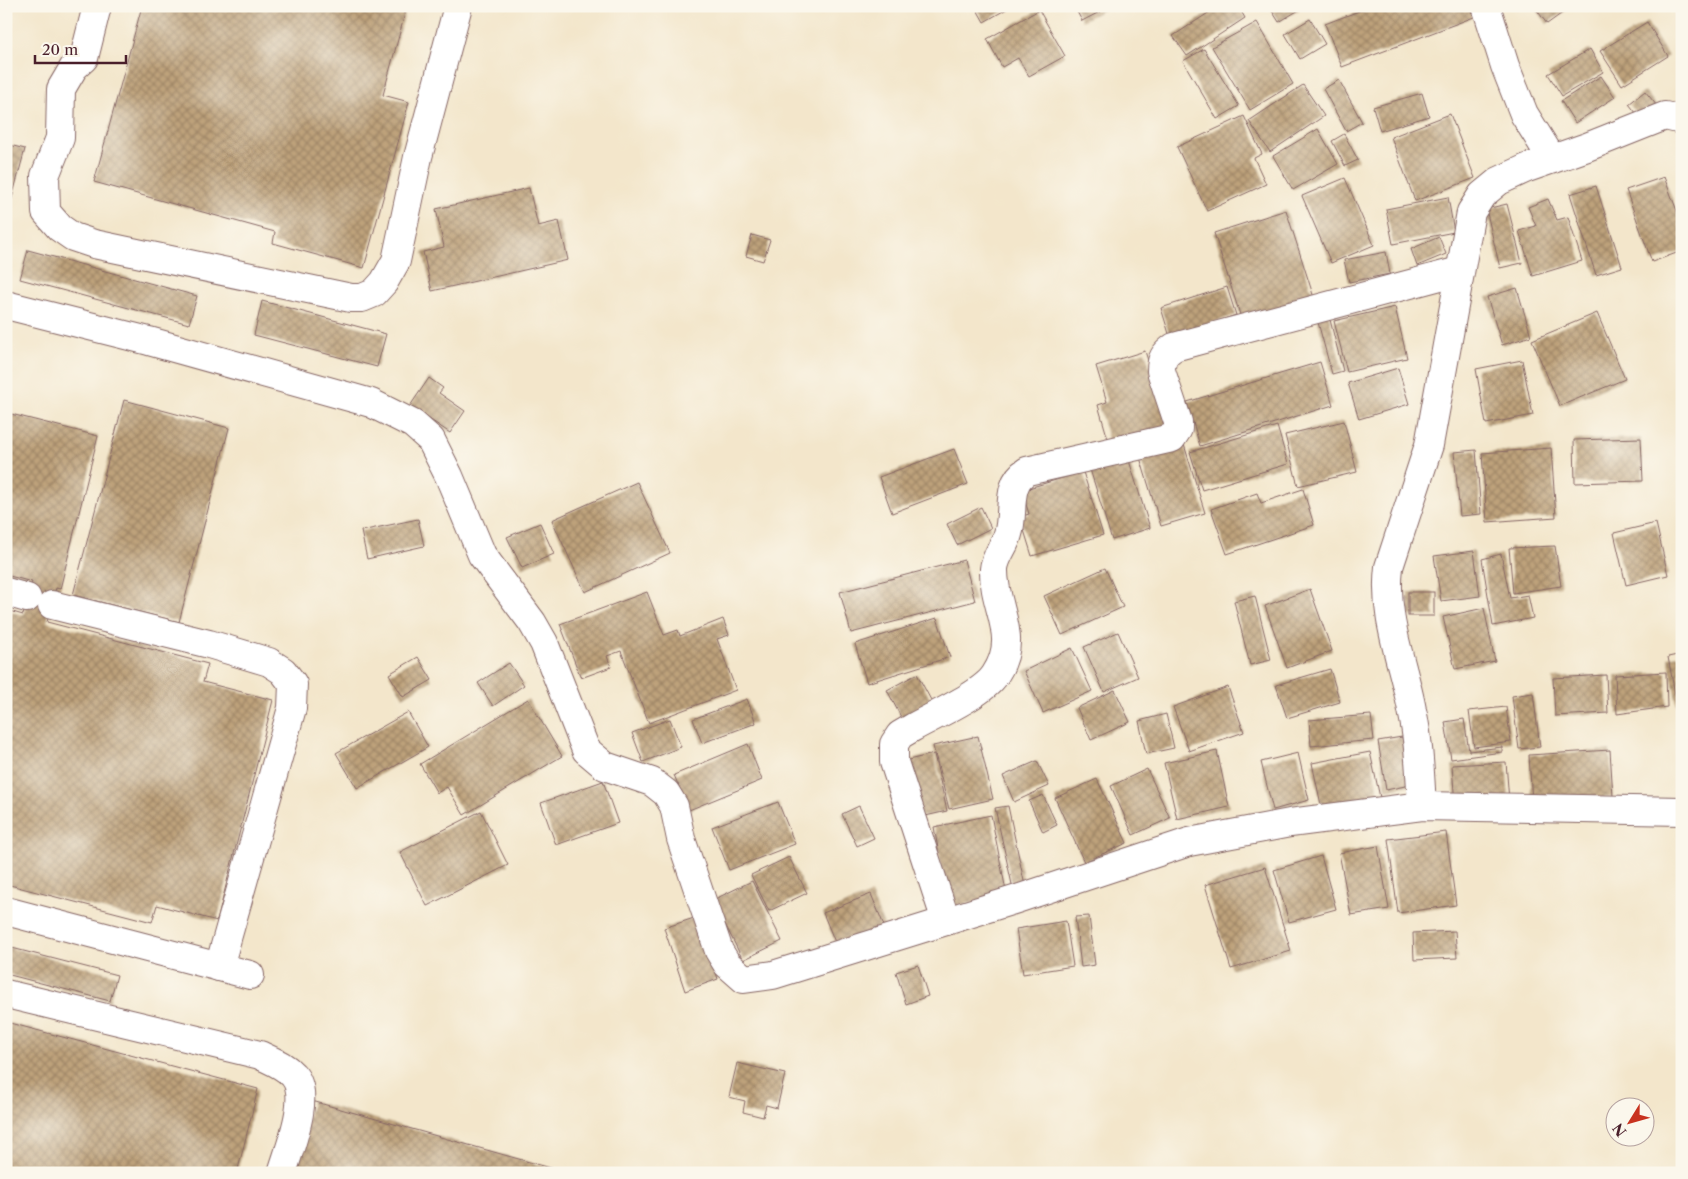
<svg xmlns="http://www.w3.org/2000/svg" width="1688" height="1179" font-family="'Libre Caslon Text',serif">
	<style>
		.building { fill: url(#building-cross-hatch) }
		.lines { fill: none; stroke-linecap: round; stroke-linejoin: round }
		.minor-casing { stroke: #856563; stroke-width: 30 }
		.minor { stroke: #fff; stroke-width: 28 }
	</style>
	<defs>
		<pattern id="building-cross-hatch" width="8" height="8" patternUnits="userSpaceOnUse" patternTransform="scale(1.25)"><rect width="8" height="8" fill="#bea27b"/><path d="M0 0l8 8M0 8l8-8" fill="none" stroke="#9c8365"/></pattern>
	</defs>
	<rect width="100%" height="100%" fill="#fbf7ec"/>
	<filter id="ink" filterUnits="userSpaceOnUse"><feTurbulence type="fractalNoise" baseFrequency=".02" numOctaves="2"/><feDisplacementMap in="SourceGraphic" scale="10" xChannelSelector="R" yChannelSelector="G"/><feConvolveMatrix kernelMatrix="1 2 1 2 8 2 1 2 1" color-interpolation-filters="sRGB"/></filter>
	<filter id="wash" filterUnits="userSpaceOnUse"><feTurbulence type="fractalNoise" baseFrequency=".0096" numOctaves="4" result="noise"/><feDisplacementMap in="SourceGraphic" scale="20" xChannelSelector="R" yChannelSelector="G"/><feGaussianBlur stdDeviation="1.12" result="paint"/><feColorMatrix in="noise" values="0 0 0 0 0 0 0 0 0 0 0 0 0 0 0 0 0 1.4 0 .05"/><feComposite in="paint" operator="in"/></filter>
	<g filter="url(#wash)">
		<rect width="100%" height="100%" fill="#f3e6cb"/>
		<g id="blocks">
			<g class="building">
				<polygon points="142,6 407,6 383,95 409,102 364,268 273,243 275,232 94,182"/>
				<polygon points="975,6 1012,6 984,22"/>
				<polygon points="1074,6 1111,6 1082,21"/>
				<polygon points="1219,6 1238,6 1245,18 1187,56 1173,36"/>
				<polygon points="1269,6 1297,6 1299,10 1279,22"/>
				<polygon points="1372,6 1469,6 1474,17 1342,67 1325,24"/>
				<polygon points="1534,6 1572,6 1547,24"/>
				<polygon points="1039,10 1065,56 1029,76 1018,58 1002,67 987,39"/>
				<polygon points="1310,19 1325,44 1300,59 1285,34"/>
				<polygon points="1257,22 1293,84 1250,110 1212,47"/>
				<polygon points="1647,22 1668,56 1622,85 1600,51"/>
				<polygon points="1204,49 1239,106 1217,119 1183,61"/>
				<polygon points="1590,49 1603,72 1562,96 1548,74"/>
				<polygon points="1601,76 1615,97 1575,123 1561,101"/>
				<polygon points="1339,80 1362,122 1346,131 1323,89"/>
				<polygon points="1303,85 1324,116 1270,152 1249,121"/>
				<polygon points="1645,91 1661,111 1645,124 1629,104"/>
				<polygon points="1422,93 1429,116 1380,131 1373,107"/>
				<polygon points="1450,114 1475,178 1415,201 1391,137"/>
				<polygon points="1244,116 1262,154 1254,158 1266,184 1207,211 1177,147"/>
				<polygon points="1318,129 1338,164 1293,190 1273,156"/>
				<polygon points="1344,134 1358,160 1345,166 1332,141"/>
				<polygon points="6,144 25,149 7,217 6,216"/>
				<polygon points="1664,177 1682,224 1682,251 1652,262 1626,190"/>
				<polygon points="1345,178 1374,245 1331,263 1302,196"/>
				<polygon points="1596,186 1622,267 1596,275 1570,194"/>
				<polygon points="529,188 538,226 559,221 568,260 432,291 423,252 444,247 436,209"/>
				<polygon points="1448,197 1454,232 1393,244 1386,209"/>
				<polygon points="1548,199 1557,220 1568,217 1582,261 1533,276 1519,231 1536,226 1528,207"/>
				<polygon points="1507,204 1522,263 1500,268 1486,209"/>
				<polygon points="1286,210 1315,301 1243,324 1214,233"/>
				<polygon points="752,235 770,240 763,261 746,256"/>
				<polygon points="1439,237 1446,254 1417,266 1411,249"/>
				<polygon points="28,250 197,296 189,324 20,279"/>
				<polygon points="1386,252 1390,274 1349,282 1344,260"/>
				<polygon points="1227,287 1236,315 1170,337 1161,308"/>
				<polygon points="1517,288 1531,336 1502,345 1487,297"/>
				<polygon points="262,301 386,334 377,367 254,335"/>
				<polygon points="1395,307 1407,358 1347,372 1334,321"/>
				<polygon points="1328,312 1343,371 1332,374 1316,315"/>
				<polygon points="1597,313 1625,379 1560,406 1532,340"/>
				<polygon points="1145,351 1169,428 1110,446 1098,405 1107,402 1096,366"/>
				<polygon points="1522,360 1533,415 1486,424 1476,369"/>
				<polygon points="1320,362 1333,405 1200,446 1187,402"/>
				<polygon points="1398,368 1409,404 1359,419 1348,383"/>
				<polygon points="429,378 443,388 439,393 465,411 450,433 410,406"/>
				<polygon points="124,400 229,428 179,622 73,595"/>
				<polygon points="7,413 98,436 60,589 56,588 47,622 208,664 203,682 273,700 217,921 157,905 152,922 6,884 6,610 23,615 32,582 6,575"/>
				<polygon points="1344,421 1357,472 1298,486 1285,435"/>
				<polygon points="1277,426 1288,464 1202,490 1190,452"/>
				<polygon points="1182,438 1205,513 1161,526 1138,451"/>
				<polygon points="1641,438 1643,481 1575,483 1574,440"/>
				<polygon points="1551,448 1556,517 1487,522 1482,453"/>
				<polygon points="954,449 968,484 892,513 879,477"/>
				<polygon points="1476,450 1481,514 1460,516 1454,452"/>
				<polygon points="1127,454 1150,528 1112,540 1089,466"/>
				<polygon points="1083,472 1103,535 1032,556 1020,517 1029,514 1022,490"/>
				<polygon points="637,482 670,553 585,592 552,520"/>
				<polygon points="1303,489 1314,525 1227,554 1211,509 1257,493 1261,503"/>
				<polygon points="981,507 991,528 957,545 947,524"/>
				<polygon points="418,519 424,546 367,559 361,531"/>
				<polygon points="540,523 554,554 522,568 507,537"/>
				<polygon points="1656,523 1668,575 1626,585 1614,533"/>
				<polygon points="1555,546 1561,586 1513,593 1509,548"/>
				<polygon points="1474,551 1480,596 1441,601 1434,556"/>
				<polygon points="1501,554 1510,598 1528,595 1533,618 1493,626 1482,559"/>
				<polygon points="964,560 975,601 851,633 840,592"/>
				<polygon points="1105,568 1123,607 1062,635 1044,596"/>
				<polygon points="1310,589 1332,651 1287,668 1265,606"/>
				<polygon points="647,592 664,635 678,630 680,636 723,619 729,635 717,639 736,690 649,723 621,651 607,656 611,667 581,678 560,624"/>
				<rect x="1408" y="592" width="26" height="24"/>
				<polygon points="1255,596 1271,660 1250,665 1234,601"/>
				<polygon points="1484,608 1495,661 1455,669 1443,617"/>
				<polygon points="937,618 950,657 867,683 855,644"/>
				<polygon points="1118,632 1138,677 1104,692 1084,647"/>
				<polygon points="1072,648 1092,691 1043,713 1024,671"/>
				<polygon points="1682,654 1682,726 1681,726 1668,657"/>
				<polygon points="418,657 432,680 403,697 389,674"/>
				<polygon points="509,663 524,685 493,706 478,683"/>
				<polygon points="1330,669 1340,702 1287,718 1276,685"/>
				<polygon points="1666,672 1667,707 1617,714 1615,675"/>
				<polygon points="917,674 932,702 902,719 887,690"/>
				<polygon points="1606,675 1608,713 1555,716 1553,678"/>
				<polygon points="1228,687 1244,732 1189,751 1173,707"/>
				<polygon points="1115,690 1130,722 1091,740 1077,708"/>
				<polygon points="1533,693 1540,747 1519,749 1512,696"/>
				<polygon points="528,699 562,756 464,815 447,787 437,793 420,764"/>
				<polygon points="747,699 756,723 702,743 693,719"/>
				<polygon points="1506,707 1511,742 1474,747 1469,711"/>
				<polygon points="408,712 428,747 357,788 336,753"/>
				<polygon points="1166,714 1174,748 1146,754 1139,721"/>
				<polygon points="1371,715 1374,740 1311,746 1309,720"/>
				<polygon points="670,719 681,747 643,762 632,733"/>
				<polygon points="1464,719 1469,751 1502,747 1502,752 1451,759 1445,722"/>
				<polygon points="978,736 993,799 949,809 933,746"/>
				<polygon points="1402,737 1410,785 1386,790 1378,741"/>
				<polygon points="748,744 762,780 689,810 674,775"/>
				<polygon points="1610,750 1613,797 1532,802 1529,755"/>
				<polygon points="1217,751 1229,807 1177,819 1164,763"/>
				<polygon points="1370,752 1381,802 1323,814 1312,763"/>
				<polygon points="1298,753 1309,800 1273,810 1261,762"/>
				<polygon points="934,754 947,811 921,817 908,760"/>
				<polygon points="1037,761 1049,786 1014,802 1003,776"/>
				<polygon points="1506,762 1509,801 1455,805 1452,765"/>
				<polygon points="1147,769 1170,818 1133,835 1111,786"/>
				<polygon points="1097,779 1127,843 1084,862 1055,798"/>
				<polygon points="603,781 618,823 556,845 541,803"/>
				<polygon points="1043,795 1057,825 1043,832 1029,801"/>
				<polygon points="778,802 795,844 729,870 712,827"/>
				<polygon points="859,806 874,838 857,846 842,814"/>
				<polygon points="1008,806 1025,886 1013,889 995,808"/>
				<polygon points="481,811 508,865 427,906 400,852"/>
				<polygon points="991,815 1007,896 949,907 934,827"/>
				<polygon points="1446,832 1456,905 1398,913 1388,839"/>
				<polygon points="1378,846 1389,909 1351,915 1339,853"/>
				<polygon points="1321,856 1336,909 1289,922 1274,870"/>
				<polygon points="789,857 807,893 769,911 751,875"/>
				<polygon points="1265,867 1291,951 1231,969 1205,885"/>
				<polygon points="752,881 782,941 743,960 713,900"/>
				<polygon points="871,894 885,928 837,947 823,913"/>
				<polygon points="1089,916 1095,965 1081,967 1075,917"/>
				<polygon points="697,917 718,979 685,991 664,928"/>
				<polygon points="1066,921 1073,966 1023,974 1016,929"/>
				<polygon points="1455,931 1457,958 1414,960 1413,933"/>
				<polygon points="8,947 117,975 110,1001 6,974"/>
				<polygon points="918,965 928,996 906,1004 896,972"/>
				<polygon points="6,1022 258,1089 237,1173 6,1173"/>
				<polygon points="737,1063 785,1074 777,1108 766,1105 763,1117 743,1112 745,1101 729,1097"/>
				<polygon points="312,1101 565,1172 565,1173 293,1173"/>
			</g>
		</g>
	</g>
	<g filter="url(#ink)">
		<use href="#blocks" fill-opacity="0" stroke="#856563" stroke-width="1"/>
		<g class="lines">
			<g class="minor-casing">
				<g id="minor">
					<polyline points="97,6 84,58 74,67 61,89 60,138 45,176 46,212 60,228 73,237 94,244 351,298 362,298 374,293 384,282 396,261 418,157 458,6"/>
					<polyline points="1486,6 1505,66 1524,114 1552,159"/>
					<polyline points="6,305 149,341 371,403 413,424 431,440 449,476 482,555 532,622 544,643 586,750 605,766 652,782 666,793 674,806 681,839 719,951 727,964 744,979 773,975 1017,899 1189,842 1290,823 1422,806 1682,811"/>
					<polyline points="6,592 27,598"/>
					<polyline points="52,605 209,644 269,662 283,671 293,684 292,708 219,967"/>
					<path d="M1422,806C1420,774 1419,741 1412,710C1403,662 1383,618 1389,567L1429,445L1471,212L1482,195L1499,181L1527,168L1587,147L1665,116L1682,120"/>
					<polyline points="6,911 250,975"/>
					<path d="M946,921L894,762V744L900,735L912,728C933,716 983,694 995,675C1021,636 993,609 994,569C995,556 1005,546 1008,534C1015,513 1005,484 1027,471L1172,438L1178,429V422L1161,371C1161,359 1164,354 1174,347L1459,271"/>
					<path d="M6,994L260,1055C272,1061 284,1065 293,1075C312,1095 289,1149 282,1173"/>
				</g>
			</g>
			<use href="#minor" class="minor"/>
		</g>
	</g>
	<rect width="1688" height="1179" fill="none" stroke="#fbf7ec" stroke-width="25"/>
	<g transform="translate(1630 1122) rotate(233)"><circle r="24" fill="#fbf7ec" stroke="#b4a19f"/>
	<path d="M0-4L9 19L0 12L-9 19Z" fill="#c8321e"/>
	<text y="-8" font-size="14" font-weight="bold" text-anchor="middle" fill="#4a1f2b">N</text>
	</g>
	<path d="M35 55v8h91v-8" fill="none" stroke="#4a1f2b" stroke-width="2.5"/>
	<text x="42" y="55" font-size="15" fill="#4a1f2b" stroke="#fbf7ec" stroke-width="4" paint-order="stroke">20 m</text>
</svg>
